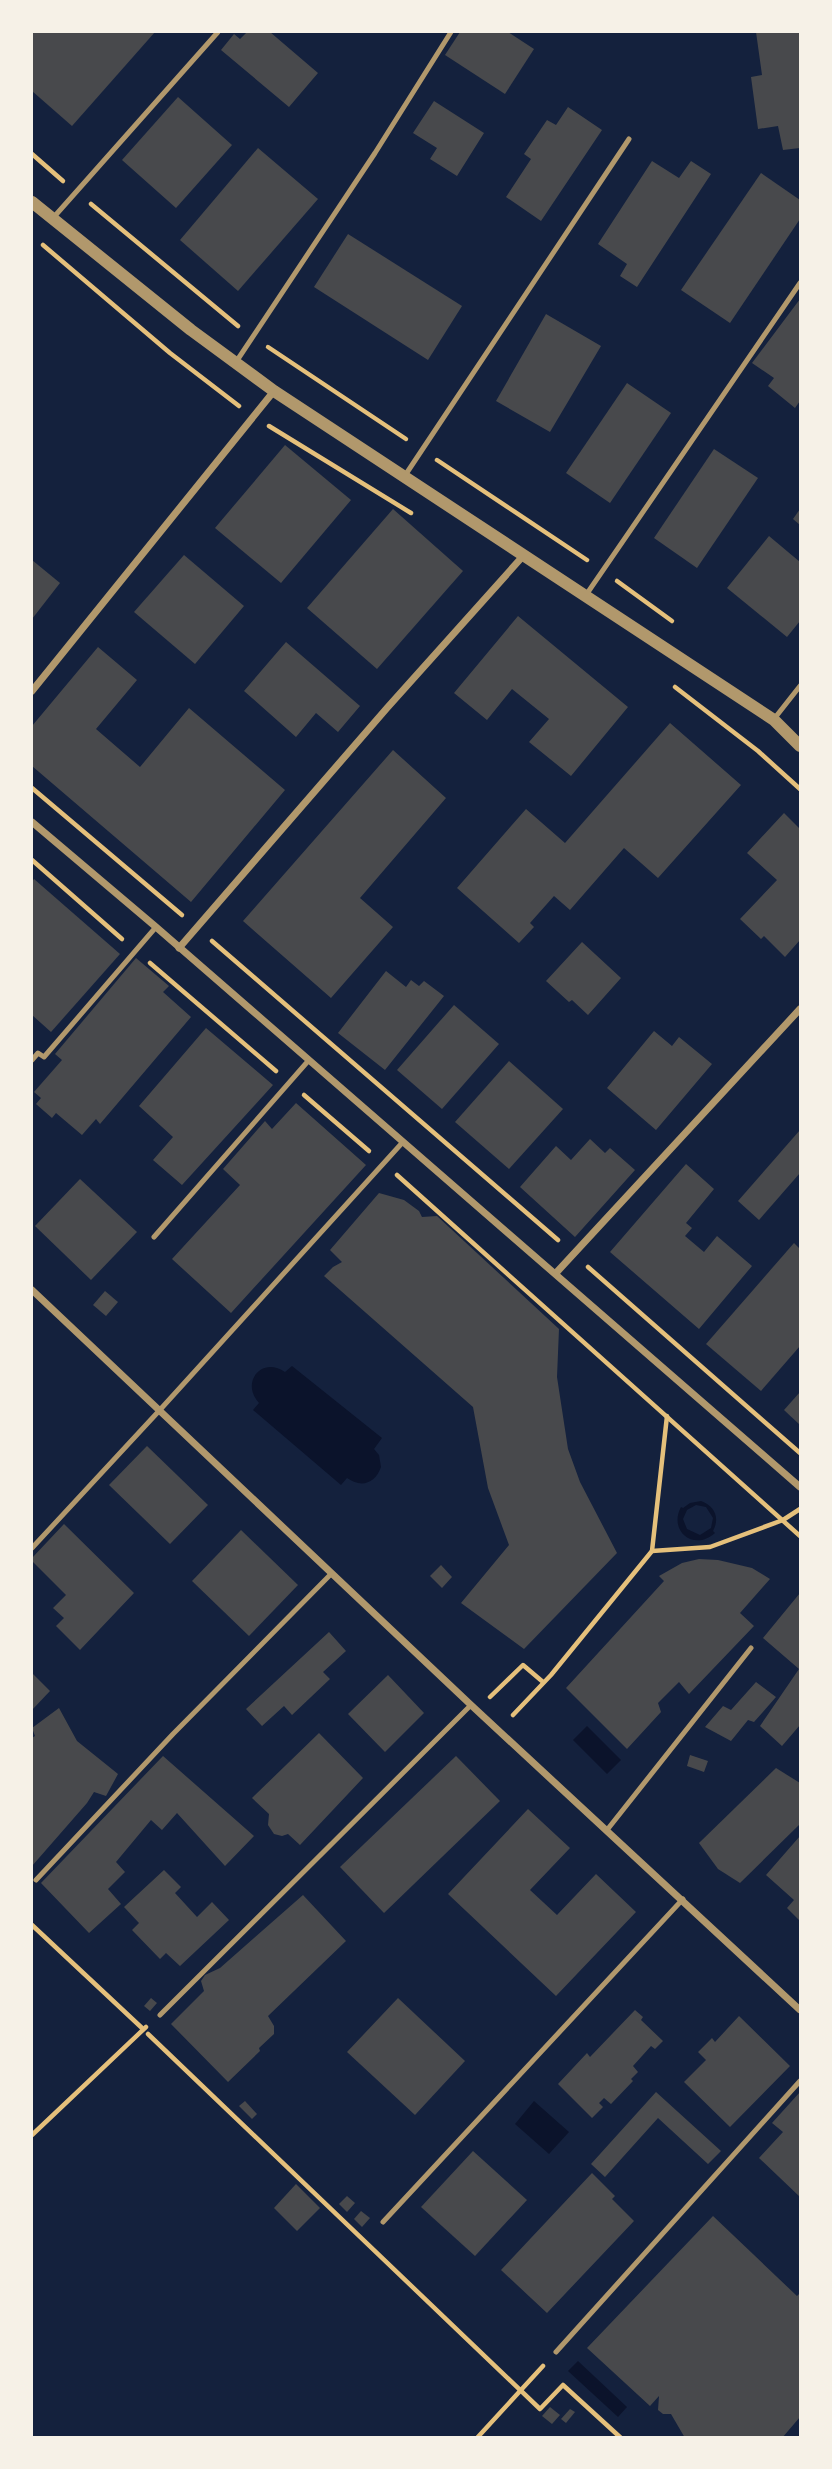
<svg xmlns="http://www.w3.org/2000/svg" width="832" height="2469" font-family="'Open Sans',sans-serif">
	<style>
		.water { fill: #0b132b; fill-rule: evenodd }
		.building { fill: #48494c }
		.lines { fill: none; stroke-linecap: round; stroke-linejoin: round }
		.path { stroke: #e5c07b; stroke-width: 4.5 }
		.service { stroke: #b1986c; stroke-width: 5 }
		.minor { stroke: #b1986c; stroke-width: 7 }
		.tertiary { stroke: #b1986c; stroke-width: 12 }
	</style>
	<rect width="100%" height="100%" fill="#14213d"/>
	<g class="water">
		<path d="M292,1366L382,1438L374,1449L379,1455L381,1467C375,1484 361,1488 347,1478L341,1485L253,1410L259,1403C240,1382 262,1356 285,1372Z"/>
		<path d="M701,1501C715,1506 720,1518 713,1531L715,1533C694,1552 668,1531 681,1507L683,1508L690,1503ZM696,1505L706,1507L713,1518L711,1528L700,1535L687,1529L683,1519L687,1510Z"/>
		<polygon points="587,1726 621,1760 607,1774 573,1740"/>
		<polygon points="534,2101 569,2132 549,2154 515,2124"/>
		<polygon points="578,2361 627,2407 618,2417 568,2371"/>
	</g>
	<g class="building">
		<polygon points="32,32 155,32 72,126 32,91"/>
		<polygon points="247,32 270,32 318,73 289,107 221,50 234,34 240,39"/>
		<polygon points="460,32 508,32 534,49 505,94 445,55"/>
		<polygon points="756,32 800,32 800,148 783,150 778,126 758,129 751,77 762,75"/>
		<polygon points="178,97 232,145 176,208 122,160"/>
		<polygon points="434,101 484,133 457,176 430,159 437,148 413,133"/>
		<polygon points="568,107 602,130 541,221 506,197 531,159 524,154 547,120 556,125"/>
		<polygon points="258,148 318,199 238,291 180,240"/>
		<polygon points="652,161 679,178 691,161 711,174 637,287 620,276 627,264 598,244"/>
		<polygon points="761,173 800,200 800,219 730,323 681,290"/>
		<polygon points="348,234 462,306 428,360 314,287"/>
		<polygon points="800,299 800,401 795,408 768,386 774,378 752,363"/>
		<polygon points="546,314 601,346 550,432 496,401"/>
		<polygon points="627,383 671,413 610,503 566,473"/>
		<polygon points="285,445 351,500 281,583 215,528"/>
		<polygon points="714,449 758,478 697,568 654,538"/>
		<polygon points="393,509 463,571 377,669 307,608"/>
		<polygon points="800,509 800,525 793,519"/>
		<polygon points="769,536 800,562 800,621 787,637 727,588"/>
		<polygon points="184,555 244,606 195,664 134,612"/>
		<polygon points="32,560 60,583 32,619"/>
		<polygon points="518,616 628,707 571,776 529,742 549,719 512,689 487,720 454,693"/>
		<polygon points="286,642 360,706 338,732 316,713 296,737 244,691"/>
		<polygon points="98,647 137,680 96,729 140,767 189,708 285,790 191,902 32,766 32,726"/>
		<polygon points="670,723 741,785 658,878 624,848 570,910 554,896 530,923 534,927 519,943 457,888 526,809 565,843"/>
		<polygon points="393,750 446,798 360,898 393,927 331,998 243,921"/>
		<polygon points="784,813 800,829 800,940 785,957 764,936 761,939 740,919 777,880 747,853"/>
		<polygon points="34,879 120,954 51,1032 32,1015 32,882"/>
		<polygon points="582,942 621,978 588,1015 572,1000 569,1002 546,981"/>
		<polygon points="136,958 169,986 163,992 191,1017 100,1124 96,1119 82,1135 56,1113 52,1118 36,1104 41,1098 34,1092 62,1060 55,1054"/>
		<polygon points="386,971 406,987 411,980 419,986 424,981 444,996 385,1070 338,1033"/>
		<polygon points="454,1005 499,1044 442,1109 397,1070"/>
		<polygon points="206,1028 273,1085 182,1185 153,1160 173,1137 139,1106"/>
		<polygon points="654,1031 672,1046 679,1037 712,1064 656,1130 607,1088"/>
		<polygon points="509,1061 563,1109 509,1169 455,1122"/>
		<polygon points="296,1103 366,1165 231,1313 172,1259 240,1185 223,1169 265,1121 272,1129"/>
		<polygon points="800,1130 800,1173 759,1220 738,1201"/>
		<polygon points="590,1139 605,1153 610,1148 635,1170 575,1237 520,1187 556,1146 571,1160"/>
		<polygon points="686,1164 714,1189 686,1223 692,1228 685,1236 704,1252 717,1236 752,1266 699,1329 610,1252"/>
		<polygon points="80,1179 137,1232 91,1280 35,1226"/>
		<polygon points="379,1193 404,1200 419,1211 422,1217 437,1216 559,1329 557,1377 568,1449 580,1482 617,1553 524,1649 461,1603 509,1545 488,1488 473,1407 324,1276 333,1267 342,1262 330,1250"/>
		<polygon points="794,1243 800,1249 800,1346 761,1391 706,1344"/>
		<polygon points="105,1291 118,1302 106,1316 93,1305"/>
		<polygon points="800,1392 800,1425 784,1410"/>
		<polygon points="147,1446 208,1505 170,1544 109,1485"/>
		<polygon points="64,1524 134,1593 80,1650 56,1626 64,1618 53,1608 66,1595 32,1561 32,1558"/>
		<polygon points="241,1530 298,1585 249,1636 192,1581"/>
		<polygon points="699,1559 718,1560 752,1568 770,1579 740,1613 754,1626 689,1694 679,1682 658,1703 661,1712 627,1749 566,1688 664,1581 659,1576 682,1563"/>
		<polygon points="441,1565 452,1577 442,1588 430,1576"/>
		<polygon points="800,1593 800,1725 782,1746 760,1726 799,1669 763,1638"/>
		<polygon points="329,1632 346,1651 323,1672 330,1679 292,1715 284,1706 262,1726 246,1709"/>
		<polygon points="32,1673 50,1691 32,1710"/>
		<polygon points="388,1675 424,1713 385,1752 348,1714"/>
		<polygon points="756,1682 776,1697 754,1722 748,1720 731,1741 705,1727 723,1706 731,1710"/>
		<polygon points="59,1708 77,1741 118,1774 106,1796 94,1792 87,1803 32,1866 32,1738 35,1736 32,1728"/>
		<polygon points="319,1733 363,1778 300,1845 288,1834 282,1836 274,1834 268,1825 269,1814 252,1798"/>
		<polygon points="690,1755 708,1761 704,1772 687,1766"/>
		<polygon points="163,1756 254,1836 225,1866 177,1813 162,1830 151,1820 116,1862 125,1872 108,1889 121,1904 89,1933 41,1883"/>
		<polygon points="456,1756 500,1801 384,1913 340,1867"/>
		<polygon points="776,1768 800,1783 800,1824 740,1883 718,1869 699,1843"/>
		<polygon points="528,1809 570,1848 530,1890 557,1915 596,1874 636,1912 556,1996 448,1894"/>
		<polygon points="800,1836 800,1921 787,1908 794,1900 766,1875"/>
		<polygon points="164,1870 181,1887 175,1893 197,1917 212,1902 229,1920 180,1966 166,1953 160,1959 132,1930 139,1923 124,1907"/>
		<polygon points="303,1895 346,1941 268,2016 274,2026 274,2034 259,2048 260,2051 228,2082 171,2024 204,1991 201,1981 205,1975 220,1968"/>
		<polygon points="151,1998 157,2003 150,2011 144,2006"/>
		<polygon points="398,1998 465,2061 415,2115 347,2052"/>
		<polygon points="635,2010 643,2017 641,2020 663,2041 655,2049 651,2046 633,2066 638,2072 631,2079 633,2081 611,2104 604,2098 599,2103 603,2107 592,2118 558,2084 587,2053 590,2057"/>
		<polygon points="739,2016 790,2066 730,2127 684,2082 706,2060 698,2052 712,2038 715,2042"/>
		<polygon points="656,2092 721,2151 708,2164 658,2118 605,2177 591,2164"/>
		<polygon points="800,2092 800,2197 759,2158 783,2132 772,2123"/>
		<polygon points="245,2101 257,2114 252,2119 239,2106"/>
		<polygon points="473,2151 527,2200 475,2256 421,2207"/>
		<polygon points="592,2173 615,2196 612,2199 634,2221 547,2313 501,2270"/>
		<polygon points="296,2184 320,2208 297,2231 274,2208"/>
		<polygon points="347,2196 355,2203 347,2212 339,2204"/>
		<polygon points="361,2211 370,2218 362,2227 354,2219"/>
		<polygon points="713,2216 797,2296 800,2293 800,2417 782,2438 685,2438 671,2414 663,2414 658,2410 659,2396 650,2406 587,2348"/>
		<polygon points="550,2407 560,2415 552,2424 542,2416"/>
		<polygon points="570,2409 575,2412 566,2423 561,2419"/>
	</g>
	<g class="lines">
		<g class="path">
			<polyline points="32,154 63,181"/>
			<polyline points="91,204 238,326"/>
			<polyline points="43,245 170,353 239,406"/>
			<polyline points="268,347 406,439"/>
			<polyline points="269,426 411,513"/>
			<polyline points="437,460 587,560"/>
			<polyline points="617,581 672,621"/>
			<polyline points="675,687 758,751 800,789"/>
			<polyline points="32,788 182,915"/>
			<polyline points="32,860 122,939"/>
			<polyline points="212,941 558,1240"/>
			<polyline points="150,963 276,1071"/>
			<polyline points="304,1095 369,1151"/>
			<polyline points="397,1175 800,1536"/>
			<polyline points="588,1267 800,1453"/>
			<polyline points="652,1551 710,1547 783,1520 800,1509"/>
			<polyline points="490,1697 523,1665 543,1682"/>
			<polyline points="513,1715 551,1675 652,1551 667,1416"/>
			<polyline points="32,1925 142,2028"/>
			<polyline points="148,2034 540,2409 563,2385 621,2438"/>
			<polyline points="32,2135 146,2027"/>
			<polyline points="477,2438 543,2366"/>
		</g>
		<g class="service">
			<polyline points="53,218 218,32"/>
			<polyline points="236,362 375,153 451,32"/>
			<polyline points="404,477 629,139"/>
			<polyline points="586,595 800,283"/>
			<polyline points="774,719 800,686"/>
			<polyline points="32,1060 38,1053 44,1057 156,927"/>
			<polyline points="154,1237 309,1060"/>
			<polyline points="32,1548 158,1412 402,1143"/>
			<polyline points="607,1830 751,1648"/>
			<polyline points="36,1880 173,1734 331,1574"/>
			<polyline points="160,2015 471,1705"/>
			<polyline points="383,2222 683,1899"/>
			<polyline points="556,2352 800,2081"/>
		</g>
		<g class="minor">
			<polyline points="32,691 274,391"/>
			<polyline points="32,822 156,927 800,1487"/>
			<polyline points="179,948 387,708 524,555"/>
			<polyline points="556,1273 800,1009"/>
			<polyline points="32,1290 471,1705 800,2010"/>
		</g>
		<polyline class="tertiary" points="32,202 191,330 274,391 774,720 800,746"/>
	</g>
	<rect width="832" height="2469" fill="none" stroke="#f6f1e7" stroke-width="66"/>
</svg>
